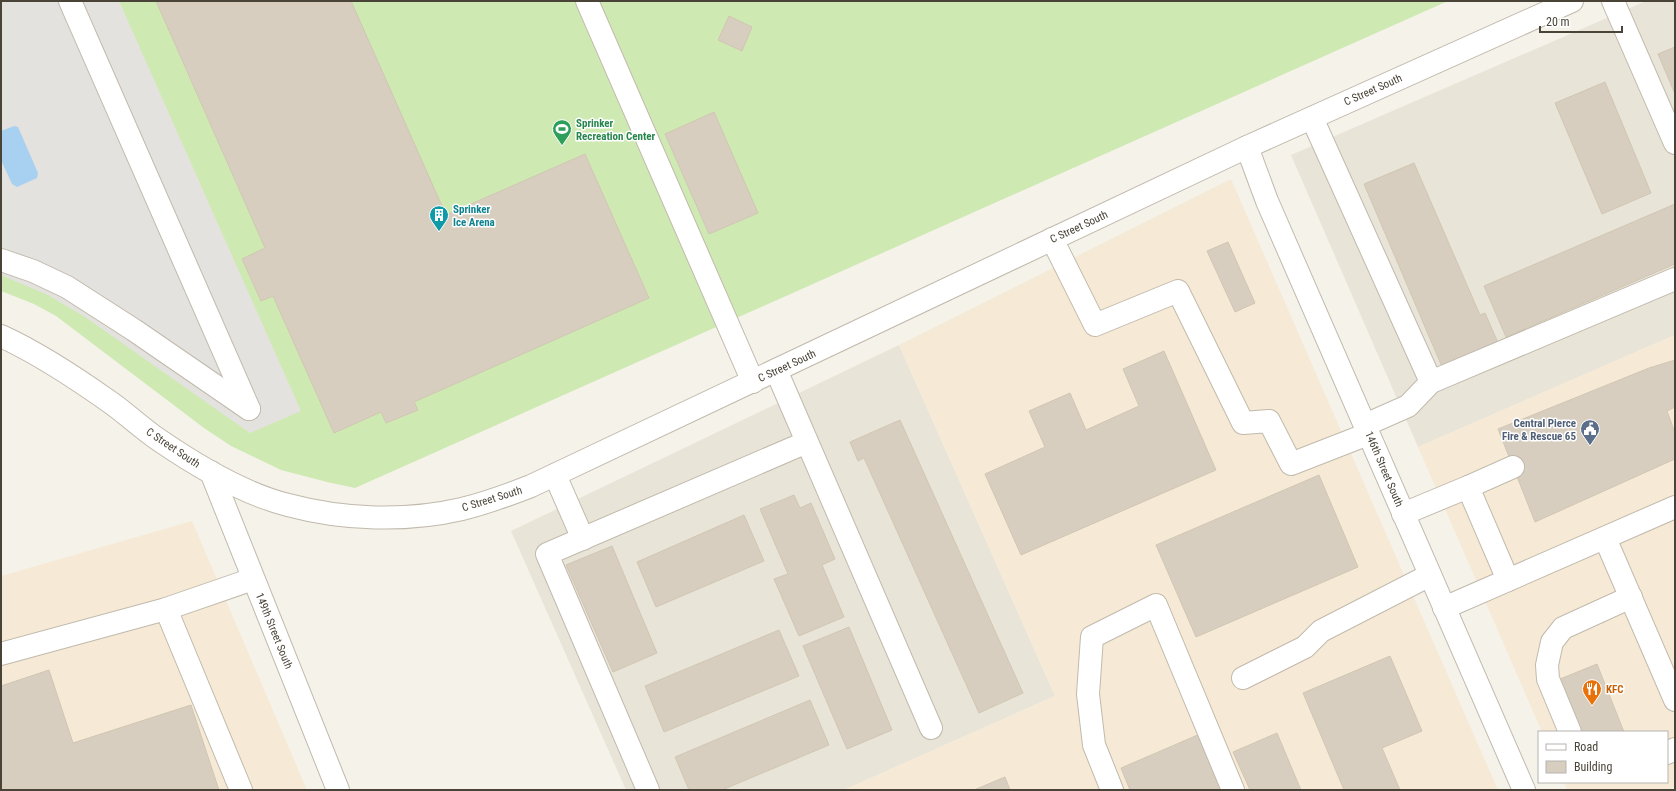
<svg xmlns="http://www.w3.org/2000/svg" width="1676" height="791" font-family="'Roboto Condensed',sans-serif">
	<style>
		.residential { fill: #e9e4d8 }
		.commercial { fill: #f6ead6 }
		.grass { fill: #cfe9b3 }
		.parking { fill: #e4e2de }
		.water { fill: #a8d0f1 }
		.building { fill: #d7cebf; stroke: #d1c6b3 }
		.lines { fill: none; stroke-linecap: round; stroke-linejoin: round }
		.minor-casing { stroke: #c1baac; stroke-width: 24 }
		.minor { stroke: #fff; stroke-width: 22 }
		.labels { text-anchor: middle; dominant-baseline: central; stroke-width: 3; stroke-linejoin: round; paint-order: stroke }
		.street-label { font-size: 11px; fill: #494338; stroke: #fff }
		.leisure-label { font-size: 11px; font-weight: bold; fill: #27864d; stroke: #fff; text-anchor: start }
		.culture-label { font-size: 11px; font-weight: bold; fill: #0d838f; stroke: #fff; text-anchor: start }
		.service-label { font-size: 11px; font-weight: bold; fill: #4e5e75; stroke: #fff; text-anchor: end }
		.food-label { font-size: 11px; font-weight: bold; fill: #c56008; stroke: #fff; text-anchor: start }
	</style>
	<rect width="100%" height="100%" fill="#f5f2ea"/>
	<g class="residential">
		<polygon points="1646,1 1675,1 1675,335 1418,447 1291,155"/>
		<polygon points="899,345 1055,696 844,790 626,790 511,531"/>
	</g>
	<g class="commercial">
		<polygon points="1231,179 1498,790 844,790 1055,696 899,345"/>
		<polygon points="1675,335 1675,787 1667,790 1567,790 1564,782 1667,782 1667,732 1542,732 1418,447"/>
		<polygon points="192,521 307,790 1,790 1,576"/>
	</g>
	<polygon class="grass" points="1,1 1448,1 355,488 327,482 281,470 231,446 204,428 56,316 34,304 1,291"/>
	<polygon class="parking" points="1,1 119,1 301,411 250,433 85,317 48,295 1,275"/>
	<polygon class="water" points="14,126 18,127 38,173 37,178 17,187 12,184 1,160 1,131"/>
	<g class="building">
		<polygon points="156,1 351,1 446,215 585,154 649,298 414,402 418,410 386,423 381,412 334,433 273,296 261,301 242,259 265,248"/>
		<polygon points="729,16 752,27 742,51 718,40"/>
		<polygon points="1675,47 1675,94 1658,54"/>
		<polygon points="1605,82 1651,193 1602,214 1555,103"/>
		<polygon points="714,112 758,213 709,234 665,134"/>
		<polygon points="1414,163 1480,315 1485,313 1499,345 1443,369 1364,184"/>
		<polygon points="1675,204 1675,264 1506,337 1484,286"/>
		<polygon points="1228,242 1255,303 1235,312 1207,251"/>
		<polygon points="1164,351 1216,470 1021,555 985,474 1045,447 1029,411 1070,393 1086,430 1139,406 1123,369"/>
		<polygon points="1675,360 1675,407 1667,411 1675,433 1675,459 1535,522 1498,429 1649,368"/>
		<polygon points="900,420 1023,693 979,713 864,458 858,461 850,442"/>
		<polygon points="1319,475 1358,567 1196,637 1156,545"/>
		<polygon points="794,495 800,508 811,503 835,559 822,565 844,617 799,636 774,579 788,574 760,509"/>
		<polygon points="744,515 764,561 656,607 637,562"/>
		<polygon points="612,546 657,653 613,672 566,565"/>
		<polygon points="849,627 892,730 847,749 803,646"/>
		<polygon points="779,630 799,676 664,732 645,686"/>
		<polygon points="1390,656 1422,731 1382,748 1400,790 1344,790 1303,693"/>
		<polygon points="1597,664 1624,732 1581,732 1560,679"/>
		<polygon points="49,670 73,743 191,705 219,790 1,790 1,686"/>
		<polygon points="810,700 829,745 722,790 689,790 675,757"/>
		<polygon points="1277,733 1301,790 1250,790 1233,752"/>
		<polygon points="1200,734 1224,790 1130,790 1121,768"/>
		<polygon points="1005,777 1010,790 974,790"/>
	</g>
	<g class="lines">
		<g class="minor-casing">
			<g id="minor">
				<polyline points="70,1 249,409"/>
				<polyline points="587,1 753,382"/>
				<polyline points="1613,1 1675,143"/>
				<polyline points="1312,118 1431,382"/>
				<polyline points="1247,147 1267,201 1524,790"/>
				<polyline points="1052,239 1095,325 1178,291 1243,423 1269,421 1291,464 1368,434"/>
				<polyline points="1,260 33,271 67,287 134,330 249,409"/>
				<path d="M1,336C38,353 73,376 107,400C125,412 141,428 159,440C197,466 244,494 288,505C344,520 406,522 462,509C486,503 508,495 531,486L1247,147L1572,1"/>
				<polyline points="776,370 931,728"/>
				<polyline points="1365,425 1408,406 1431,382 1675,279"/>
				<polyline points="211,472 338,790"/>
				<polyline points="555,475 583,539"/>
				<polyline points="1468,487 1513,467"/>
				<polyline points="1403,514 1468,487 1508,580"/>
				<polyline points="1605,538 1675,700"/>
				<polyline points="1444,608 1675,507"/>
				<polyline points="1,654 166,609"/>
				<polyline points="1243,678 1305,647 1321,631 1430,575"/>
				<polyline points="1570,732 1548,679 1547,665 1552,642 1563,628 1631,597"/>
				<polyline points="1667,753 1675,749"/>
				<polyline points="241,790 166,609 253,579"/>
				<polyline points="648,790 547,554 807,442"/>
				<polyline points="1112,790 1094,745 1088,694 1092,637 1156,605 1233,790"/>
			</g>
		</g>
		<use href="#minor" class="minor"/>
	</g>
	<defs>
		<g id="stadium-pin" transform="scale(1)"><path d="M0 17L-7.5 6A9.5 9.5 0 1 1 7.5 6Z" fill="#2e9e5b" stroke="#fff"/><path d="M0-5a6.5 5 0 1 0 0 10a6.5 5 0 1 0 0-10ZM-3.5-1.8h7v3.6h-7Z" fill="#fff"/></g>
		<g id="building-pin" transform="scale(1)"><path d="M0 17L-7.5 6A9.5 9.5 0 1 1 7.5 6Z" fill="#0f9aa8" stroke="#fff"/><path d="M-4-6H4V6H1V3H-1V6H-4ZM-2.5-4.3h1.7v1.8h-1.7ZM.8-4.3h1.7v1.8H.8ZM-2.5-1h1.7V.8h-1.7ZM.8-1h1.7V.8H.8Z" fill="#fff"/></g>
		<g id="civic-pin" transform="scale(1)"><path d="M0 17L-7.5 6A9.5 9.5 0 1 1 7.5 6Z" fill="#5c6f8a" stroke="#fff"/><path d="M-.6-6.5H3V-4.5H.6V-3L4-1V1h2V6H-6V1h2V-1L-.6-3ZM-1.2 2.5V6h2.4V2.5Z" fill="#fff"/></g>
		<g id="restaurant-pin" transform="scale(1)"><path d="M0 17L-7.5 6A9.5 9.5 0 1 1 7.5 6Z" fill="#e8710a" stroke="#fff"/><path d="M-5-6h1v4h1v-4h1v4h1v-4h1v5L-1.5 .5V6h-2V.5L-5-1ZM5-6V6H3V1.5H1.5Q1.5-4 5-6Z" fill="#fff"/></g>
	</defs>
	<g fill-rule="evenodd">
		<use href="#stadium-pin" x="562" y="129"/>
		<use href="#building-pin" x="439" y="215"/>
		<use href="#civic-pin" x="1590" y="429"/>
		<use href="#restaurant-pin" x="1592" y="689"/>
	</g>
	<g class="labels">
		<g class="street-label">
			<text transform="translate(1373 90) rotate(-24)">C Street South</text>
			<text transform="translate(1079 227) rotate(-25)">C Street South</text>
			<text transform="translate(787 366) rotate(-25)">C Street South</text>
			<text transform="translate(173 448) rotate(34)">C Street South</text>
			<text transform="translate(1384 469) rotate(67)">146th Street South</text>
			<text transform="translate(492 499) rotate(-17)">C Street South</text>
			<text transform="translate(274 631) rotate(68)">149th Street South</text>
		</g>
		<g class="leisure-label">
			<text x="576" y="123">Sprinker<tspan x="576" dy="13">Recreation Center</tspan></text>
		</g>
		<g class="culture-label">
			<text x="453" y="209">Sprinker<tspan x="453" dy="13">Ice Arena</tspan></text>
		</g>
		<g class="service-label">
			<text x="1576" y="423">Central Pierce<tspan x="1576" dy="13">Fire &amp; Rescue 65</tspan></text>
		</g>
		<g class="food-label">
			<text x="1606" y="689">KFC</text>
		</g>
	</g>
	<rect width="1676" height="791" fill="none" stroke="#494338" stroke-width="4"/>
	<rect x="1538" y="731" width="130" height="52" fill="#ffffff" stroke="#b6b4af"/>
	<rect x="1546" y="744" width="20" height="6" fill="#ffffff" stroke="#b6b4af"/>
	<text x="1574" y="751" font-size="12" fill="#494338">Road</text>
	<rect x="1546" y="761" width="20" height="12" fill="#d7cebf" stroke="#b6b4af"/>
	<text x="1574" y="771" font-size="12" fill="#494338">Building</text>
	<path d="M1540 26v6h82v-6" fill="none" stroke="#494338" stroke-width="2"/>
	<text x="1546" y="26" font-size="12" fill="#494338" stroke="#ffffff" stroke-width="3" paint-order="stroke">20 m</text>
</svg>
